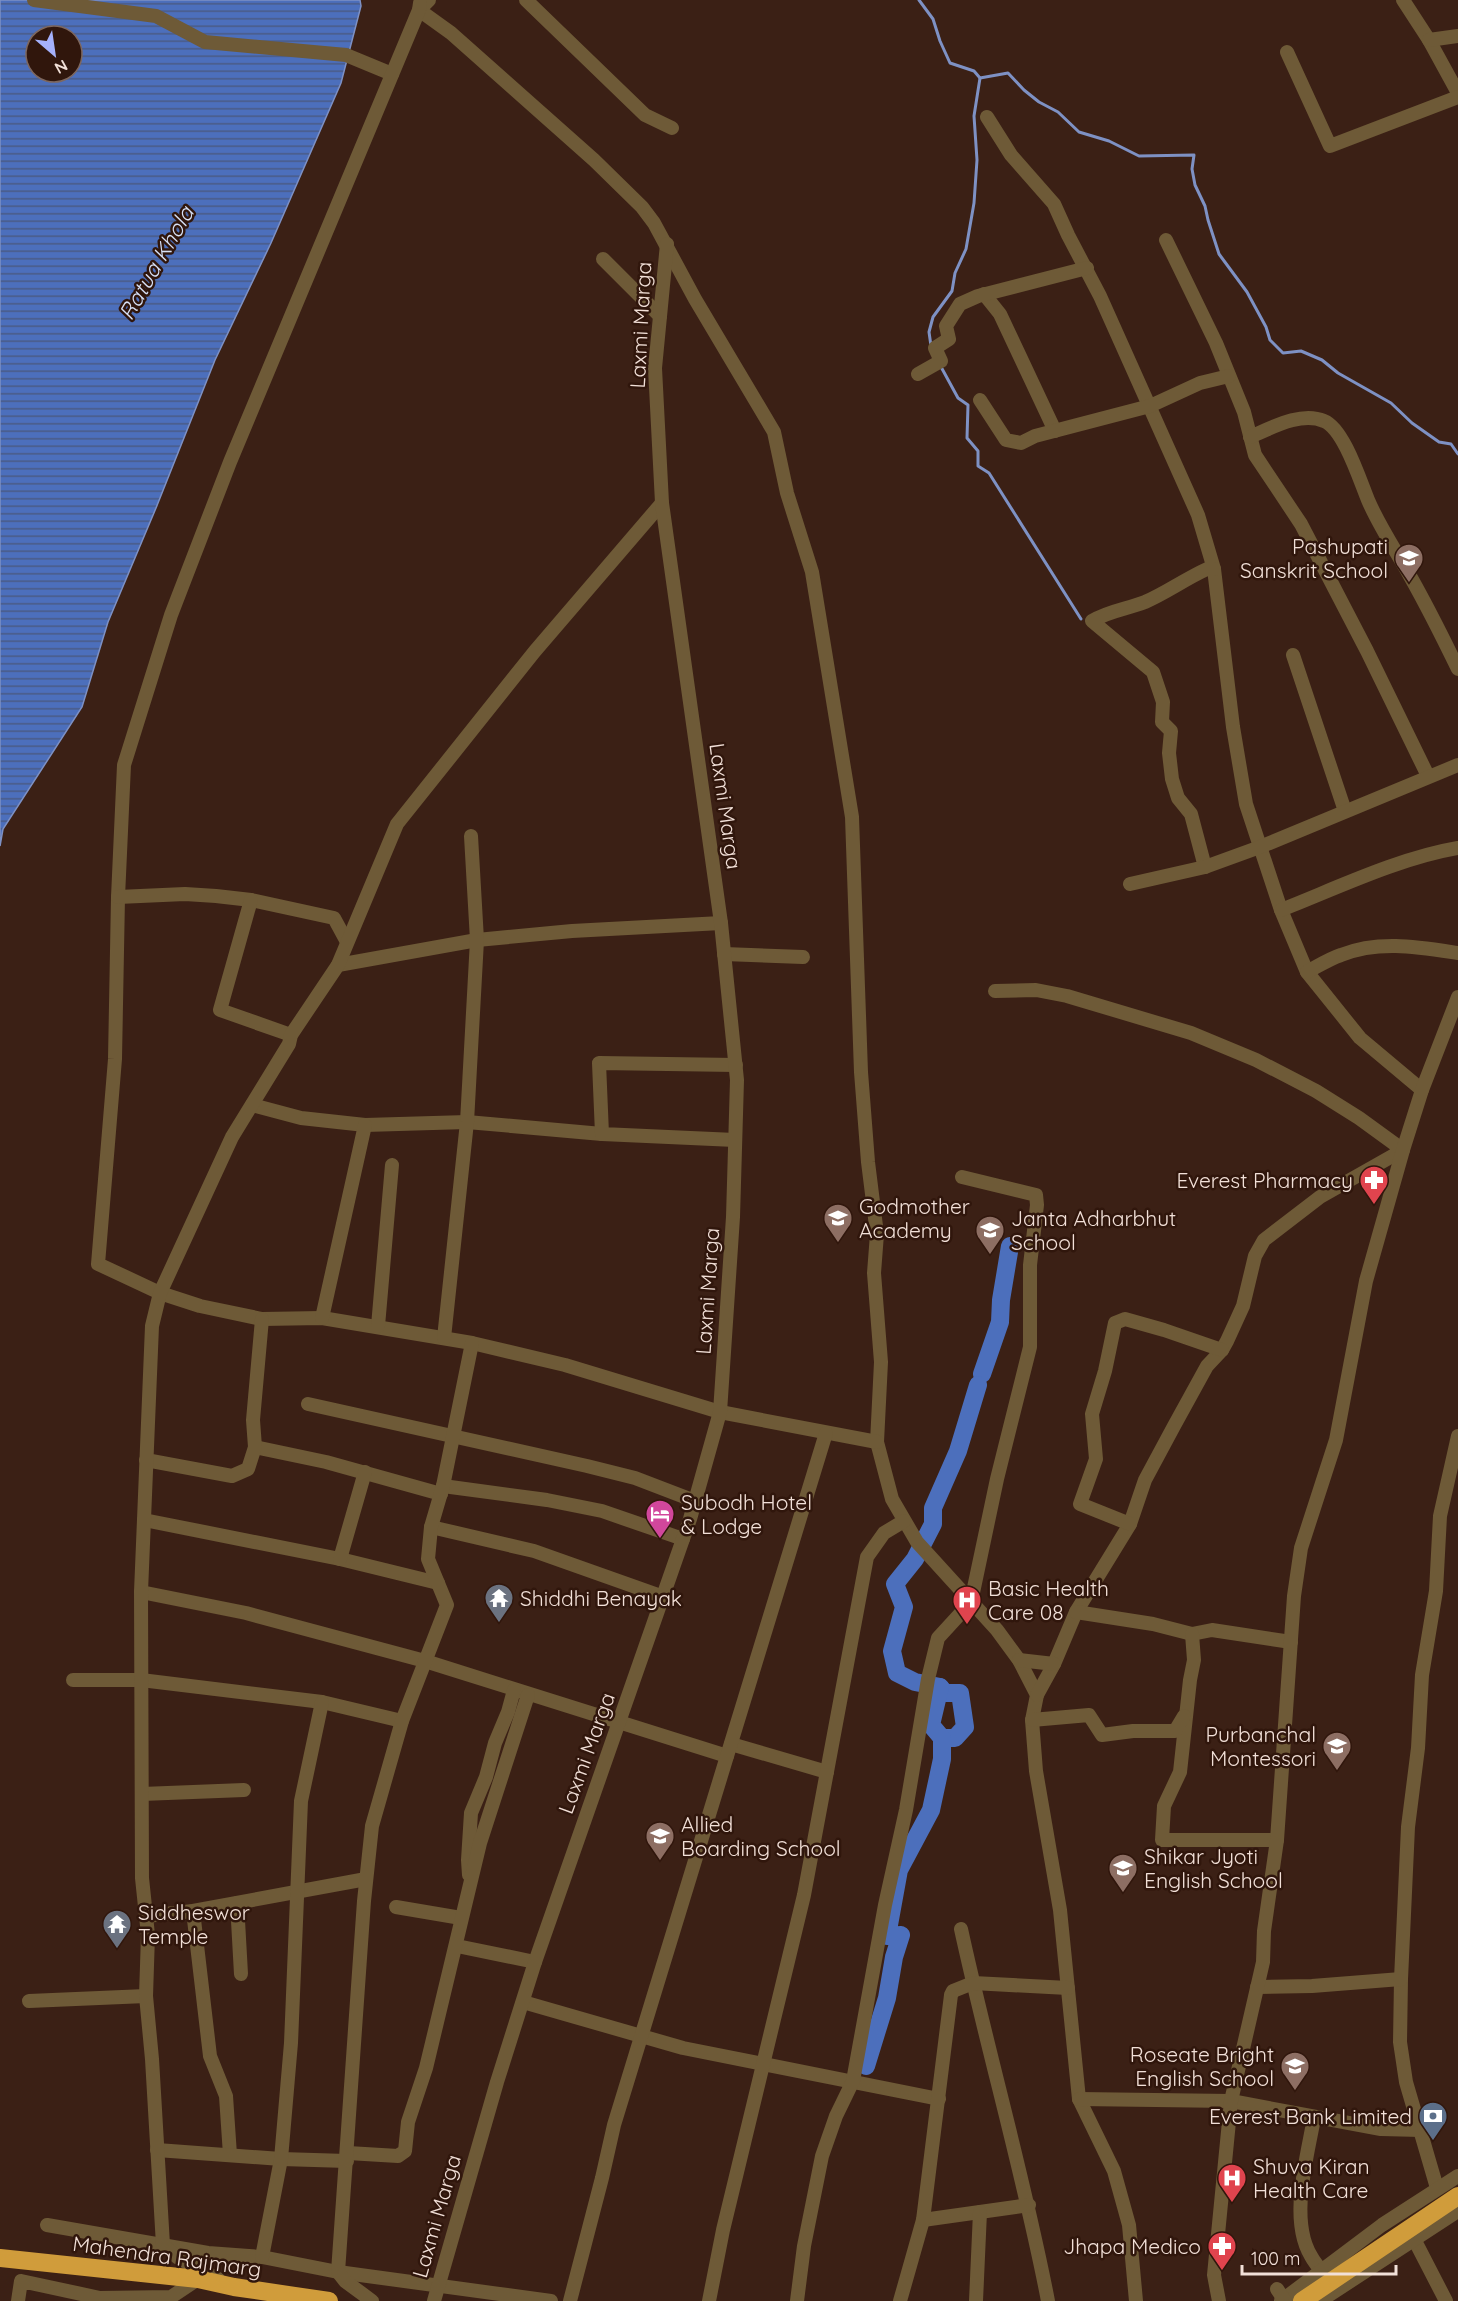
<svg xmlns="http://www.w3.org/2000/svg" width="1458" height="2301" font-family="Quicksand,sans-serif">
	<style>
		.water { fill: url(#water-rules); stroke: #7e91c4; stroke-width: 1.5; fill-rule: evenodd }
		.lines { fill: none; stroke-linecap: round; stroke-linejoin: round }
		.stream { stroke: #7e91c4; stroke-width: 3 }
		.river { stroke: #4c6fbc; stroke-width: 18 }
		.minor { stroke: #6e5a37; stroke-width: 14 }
		.highway { stroke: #d09c3b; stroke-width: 18 }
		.minor-bridge { stroke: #6e5a37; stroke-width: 14 }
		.labels { text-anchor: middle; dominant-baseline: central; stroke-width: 5; stroke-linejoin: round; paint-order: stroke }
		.street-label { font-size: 21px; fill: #f2e0d8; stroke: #30160c }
		.poi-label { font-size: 21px; fill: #f2e0d8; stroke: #30160c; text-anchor: start }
		.water-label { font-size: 22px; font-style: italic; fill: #d7e1f7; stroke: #30160c }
	</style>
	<defs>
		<pattern id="water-rules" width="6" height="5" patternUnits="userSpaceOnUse" patternTransform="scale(1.5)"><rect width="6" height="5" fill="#4c6fbc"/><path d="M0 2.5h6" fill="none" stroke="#4b5b85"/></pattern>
	</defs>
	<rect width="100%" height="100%" fill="#3b2015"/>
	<path class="water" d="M0,0H360L361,6L341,83L271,243L215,360L156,508L108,622L82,707L3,829L0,846ZM36,36H72V72H36Z"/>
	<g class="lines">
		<g class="stream">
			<polyline points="919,0 933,19 940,41 950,63 974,71 980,78 1008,73 1024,90 1039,102 1058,112 1079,132 1109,141 1139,156 1194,155 1192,169 1195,185 1205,206 1208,220 1219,254 1247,292 1266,327 1270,340 1283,353 1301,351 1322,360 1338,373 1391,403 1412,423 1439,442 1451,444 1458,454"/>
			<polyline points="931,346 929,332 933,317 952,291 955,273 966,249 974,203 977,160 974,116 980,78"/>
			<polyline points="940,365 958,398 968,405 967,438 978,451 978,466 989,473 1081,619"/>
		</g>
		<g class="river">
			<polyline points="982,1374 1000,1322 1001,1300 1010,1246"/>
			<polyline points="940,1687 945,1693 960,1693 965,1727 955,1738 942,1738"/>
			<polyline points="866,2066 887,1998 894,1957 901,1935 887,1936 899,1870 931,1810 942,1759 942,1738 931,1725 940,1687 915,1682 897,1673 892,1651 904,1607 895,1584 915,1559 933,1524 933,1508 958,1451 978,1385"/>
		</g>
		<g class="minor">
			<polyline points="34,0 156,16 205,42 346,55 392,74"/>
			<polyline points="429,0 419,10 451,33 594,160 642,207 654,223 695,299 774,432 787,493 812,572 852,817 861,1072 868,1162 877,1234 874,1273 881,1362 877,1442 892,1499 917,1542 997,1630 1019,1660 1037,1695 1032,1720 1036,1771 1060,1910 1079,2099 1114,2171 1129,2225 1136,2301"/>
			<polyline points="526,0 645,115 672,128"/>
			<polyline points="1403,0 1429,40 1458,93"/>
			<polyline points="420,3 419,10 230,462 171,615 124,765 118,897 115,1059 98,1264 160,1293 200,1306 262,1319 322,1318 472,1343 565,1365 720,1412 877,1442"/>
			<polyline points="1429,40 1458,36"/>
			<polyline points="1287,52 1330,146 1458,97"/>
			<polyline points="987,117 1011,155 1054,204 1068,235 1100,296 1198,515 1214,569 1233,727 1246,804 1281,910 1307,972 1360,1038 1422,1090"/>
			<polyline points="1166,240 1216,343 1244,412 1255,455 1301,524 1367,651 1428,776"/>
			<polyline points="603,259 660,316"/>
			<polyline points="984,294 1000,314 1055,431"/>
			<polyline points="918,374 941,361 935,348 949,339 946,326 960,304 978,296 1087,268"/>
			<polyline points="980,400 1006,440 1021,443 1035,436 1150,406 1200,383 1229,376"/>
			<path d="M1250,437C1271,428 1301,411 1324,421C1344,429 1360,481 1368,500C1379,526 1396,551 1410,576C1427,606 1443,638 1458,669"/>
			<polyline points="1293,655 1345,811"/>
			<path d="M1205,867L1191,814L1178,798L1172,779L1169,753L1171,731L1162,722L1163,702L1153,672L1092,621C1108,611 1127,609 1145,602C1166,593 1185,579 1207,569H1214"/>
			<polyline points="1130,884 1205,867 1260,847 1458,765"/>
			<polyline points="118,897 185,894 216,896 251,900 334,918 347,942"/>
			<polyline points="251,900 220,1010 291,1035"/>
			<path d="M1281,910C1337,888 1399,858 1458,848"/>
			<polyline points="724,954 803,957"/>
			<polyline points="338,965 477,940 572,931 721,923"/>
			<path d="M1307,972C1318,966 1329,959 1341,955C1379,940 1418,947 1458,953"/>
			<polyline points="995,991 1036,990 1067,996 1191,1033 1256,1060 1316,1091 1359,1118 1403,1150 1320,1197 1264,1240 1255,1256 1243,1306 1227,1341 1222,1350 1207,1366 1174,1426 1145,1480 1130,1524 1076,1612 1054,1664 1037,1695"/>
			<polyline points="252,1105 301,1118 365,1125 467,1122 602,1134"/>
			<polyline points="735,1140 602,1134 599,1063 736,1065"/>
			<polyline points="322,1318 365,1125"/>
			<polyline points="378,1326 392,1165"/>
			<polyline points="444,1338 467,1122 477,940 471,836"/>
			<polyline points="308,1404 587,1466 635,1478 695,1501"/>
			<polyline points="255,1447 326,1462 441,1494"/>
			<polyline points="146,1460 232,1476 248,1469 255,1447 253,1420 262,1319"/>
			<polyline points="443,1486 547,1500 602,1511 683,1539"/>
			<polyline points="144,1520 340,1559 438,1583"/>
			<polyline points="1130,1524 1080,1504 1096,1459 1092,1414 1105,1371 1115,1323 1125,1319 1164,1330 1222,1350"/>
			<polyline points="431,1527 534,1551 661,1596"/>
			<polyline points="340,1559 365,1472"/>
			<polyline points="141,1592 246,1613 425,1661 727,1756"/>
			<polyline points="1076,1612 1153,1624 1192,1634 1212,1630 1291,1642"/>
			<polyline points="1192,1634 1194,1660 1190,1680 1180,1772 1164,1806 1162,1840 1277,1840"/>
			<polyline points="1019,1660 1054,1664"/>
			<polyline points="73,1680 141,1680 322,1702 402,1721"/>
			<polyline points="1032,1720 1089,1715 1102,1735 1133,1731 1175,1731 1184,1716"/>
			<polyline points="731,1744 827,1772"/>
			<polyline points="142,1794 244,1790"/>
			<polyline points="469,1875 468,1860 471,1813 486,1777 495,1743 508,1712 514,1690"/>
			<polyline points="237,1903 241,1974"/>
			<polyline points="396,1907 461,1918"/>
			<polyline points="193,1911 210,2056 226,2096 230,2155"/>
			<polyline points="146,1916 193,1911 366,1879"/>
			<path d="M961,1929C988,2053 1024,2176 1048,2301"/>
			<polyline points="457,1946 535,1962"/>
			<polyline points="1401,1979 1400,2042 1406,2082 1437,2188"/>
			<polyline points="1257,1987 1312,1986 1401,1979 1408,1827 1418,1748 1422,1675 1436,1591 1440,1516 1458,1436"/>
			<polyline points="29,2001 146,1996"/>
			<polyline points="523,2002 683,2048 939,2099"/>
			<polyline points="1079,2099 1231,2101 1381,2129 1421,2130"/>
			<path d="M1314,2118C1307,2158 1289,2220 1311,2256C1315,2264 1322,2271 1328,2278"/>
			<polyline points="157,2150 281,2159 347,2161"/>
			<polyline points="348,2153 398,2156 405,2151 408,2122 426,2068 480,1843 528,1695"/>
			<polyline points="923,2220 1029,2205"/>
			<polyline points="47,2225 208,2253 262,2257 338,2272 551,2301"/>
			<polyline points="1414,2239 1446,2301"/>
			<polyline points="262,2257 281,2159 291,2043 301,1801 322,1702"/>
			<polyline points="218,2279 177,2257 163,2245 152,2059 146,1996 148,1935 142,1878 141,1592 152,1326 160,1293 232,1137 289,1044 291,1035 338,965 397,824 535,651 662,503"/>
			<polyline points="18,2301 21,2281 100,2298 171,2297 198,2279"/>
			<polyline points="372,2301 345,2281 338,2272 364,1901 372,1826 402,1721 447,1605 428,1559 431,1527 443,1486 472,1343"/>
			<polyline points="434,2301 497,2082 535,1962 690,1519 720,1412 733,1217 737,1080 721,923 662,503 655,368 667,244"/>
			<polyline points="570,2301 602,2178 614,2125 826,1433"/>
			<polyline points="709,2301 723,2230 804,1895 867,1557 884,1533 904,1521"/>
			<polyline points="797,2301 804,2246 822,2156 836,2116 853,2081 885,1905 906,1810 928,1679 938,1638 971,1602 997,1479 1030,1347 1030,1265 1037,1205 1036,1195 962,1177"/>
			<polyline points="900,2301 923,2220 951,1995 953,1991 973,1983 1068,1988"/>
			<polyline points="976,2301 980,2212"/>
			<polyline points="1219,2301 1214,2275 1231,2101 1263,1962 1264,1931 1277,1840 1294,1596 1301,1548 1336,1440 1366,1281 1403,1150 1422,1090 1458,997"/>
			<polyline points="1281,2301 1382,2225 1458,2176"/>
			<polyline points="1320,2301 1458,2211"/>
		</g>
		<g class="highway">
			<polyline points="0,2258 198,2279 234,2287 329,2301"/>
			<polyline points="1302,2301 1458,2196"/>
		</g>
		<polyline class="minor-bridge" points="1277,2289 1285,2301"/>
	</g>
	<defs>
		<g id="school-pin" transform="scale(1.5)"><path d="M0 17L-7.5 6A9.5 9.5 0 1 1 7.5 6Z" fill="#8d6e63" stroke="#30160c"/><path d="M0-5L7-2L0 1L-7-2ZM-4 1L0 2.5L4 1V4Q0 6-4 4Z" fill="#fff"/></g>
		<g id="pharmacy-pin" transform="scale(1.5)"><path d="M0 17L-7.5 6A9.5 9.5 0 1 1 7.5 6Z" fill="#e0444e" stroke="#30160c"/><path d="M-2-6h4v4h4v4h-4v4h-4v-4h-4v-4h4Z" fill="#fff"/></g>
		<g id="hotel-pin" transform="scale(1.5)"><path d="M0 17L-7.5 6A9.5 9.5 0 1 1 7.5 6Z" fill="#d1479c" stroke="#30160c"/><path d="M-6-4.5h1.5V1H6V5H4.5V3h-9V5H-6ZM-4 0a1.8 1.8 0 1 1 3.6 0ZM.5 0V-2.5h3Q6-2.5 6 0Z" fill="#fff"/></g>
		<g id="temple-pin" transform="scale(1.5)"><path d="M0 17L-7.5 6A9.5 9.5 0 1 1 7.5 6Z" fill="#6b7280" stroke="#30160c"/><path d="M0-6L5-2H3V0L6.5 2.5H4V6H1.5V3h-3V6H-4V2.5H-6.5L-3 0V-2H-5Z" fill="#fff"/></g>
		<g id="hospital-pin" transform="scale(1.5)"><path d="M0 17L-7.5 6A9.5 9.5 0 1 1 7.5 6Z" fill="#e0444e" stroke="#30160c"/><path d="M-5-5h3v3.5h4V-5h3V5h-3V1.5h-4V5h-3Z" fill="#fff"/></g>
		<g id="bank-pin" transform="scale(1.5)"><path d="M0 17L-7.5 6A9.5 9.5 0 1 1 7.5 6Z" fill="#5c6f8a" stroke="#30160c"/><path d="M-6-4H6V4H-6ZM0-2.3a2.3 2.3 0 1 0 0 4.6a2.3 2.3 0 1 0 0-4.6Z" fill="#fff"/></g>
	</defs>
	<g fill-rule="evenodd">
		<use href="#school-pin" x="1409" y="558"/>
		<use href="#pharmacy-pin" x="1374" y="1180"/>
		<use href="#school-pin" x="838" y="1218"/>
		<use href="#school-pin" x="990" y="1230"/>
		<use href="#hotel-pin" x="660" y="1514"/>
		<use href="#temple-pin" x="499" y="1598"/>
		<use href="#hospital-pin" x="967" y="1600"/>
		<use href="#school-pin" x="1337" y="1746"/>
		<use href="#school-pin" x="660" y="1836"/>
		<use href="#school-pin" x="1123" y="1868"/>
		<use href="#temple-pin" x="117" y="1924"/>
		<use href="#school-pin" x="1295" y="2066"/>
		<use href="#bank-pin" x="1433" y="2116"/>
		<use href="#hospital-pin" x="1232" y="2178"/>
		<use href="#pharmacy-pin" x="1222" y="2246"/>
	</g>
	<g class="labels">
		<g class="street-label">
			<text transform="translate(640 325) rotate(-87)">Laxmi Marga</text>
			<text transform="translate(726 806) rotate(82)">Laxmi Marga</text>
			<text transform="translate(707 1291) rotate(-86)">Laxmi Marga</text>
			<text transform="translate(586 1753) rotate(-70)">Laxmi Marga</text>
			<text transform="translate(436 2216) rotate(-74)">Laxmi Marga</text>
			<text transform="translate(167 2256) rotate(8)">Mahendra Rajmarg</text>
		</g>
		<g class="poi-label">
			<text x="1388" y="546" text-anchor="end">Pashupati<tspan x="1388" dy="24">Sanskrit School</tspan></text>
			<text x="1353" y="1180" text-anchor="end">Everest Pharmacy</text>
			<text x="859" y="1206">Godmother<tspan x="859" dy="24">Academy</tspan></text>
			<text x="1011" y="1218">Janta Adharbhut<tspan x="1011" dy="24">School</tspan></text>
			<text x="681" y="1502">Subodh Hotel<tspan x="681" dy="24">&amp; Lodge</tspan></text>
			<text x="988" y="1588">Basic Health<tspan x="988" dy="24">Care 08</tspan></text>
			<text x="520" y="1598">Shiddhi Benayak</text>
			<text x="1316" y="1734" text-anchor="end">Purbanchal<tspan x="1316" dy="24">Montessori</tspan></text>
			<text x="681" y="1824">Allied<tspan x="681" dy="24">Boarding School</tspan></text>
			<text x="1144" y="1856">Shikar Jyoti<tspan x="1144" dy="24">English School</tspan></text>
			<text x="138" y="1912">Siddheswor<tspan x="138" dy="24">Temple</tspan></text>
			<text x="1274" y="2054" text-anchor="end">Roseate Bright<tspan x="1274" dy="24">English School</tspan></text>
			<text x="1412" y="2116" text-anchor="end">Everest Bank Limited</text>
			<text x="1253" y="2166">Shuva Kiran<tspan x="1253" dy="24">Health Care</tspan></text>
			<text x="1201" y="2246" text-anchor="end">Jhapa Medico</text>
		</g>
		<g class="water-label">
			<text transform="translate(156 263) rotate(-60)">Ratua Khola</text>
		</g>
	</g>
	<g transform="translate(54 54) rotate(151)"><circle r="28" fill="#30160c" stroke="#7e675e" stroke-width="1.5"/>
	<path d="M0-4.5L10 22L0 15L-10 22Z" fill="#a5b1fc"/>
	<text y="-9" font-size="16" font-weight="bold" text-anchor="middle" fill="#f2e0d8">N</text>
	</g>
	<path d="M1242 2265v9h154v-9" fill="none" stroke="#f2e0d8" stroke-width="3"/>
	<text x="1251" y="2265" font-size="18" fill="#f2e0d8" stroke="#30160c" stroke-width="4.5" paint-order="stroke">100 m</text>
</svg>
